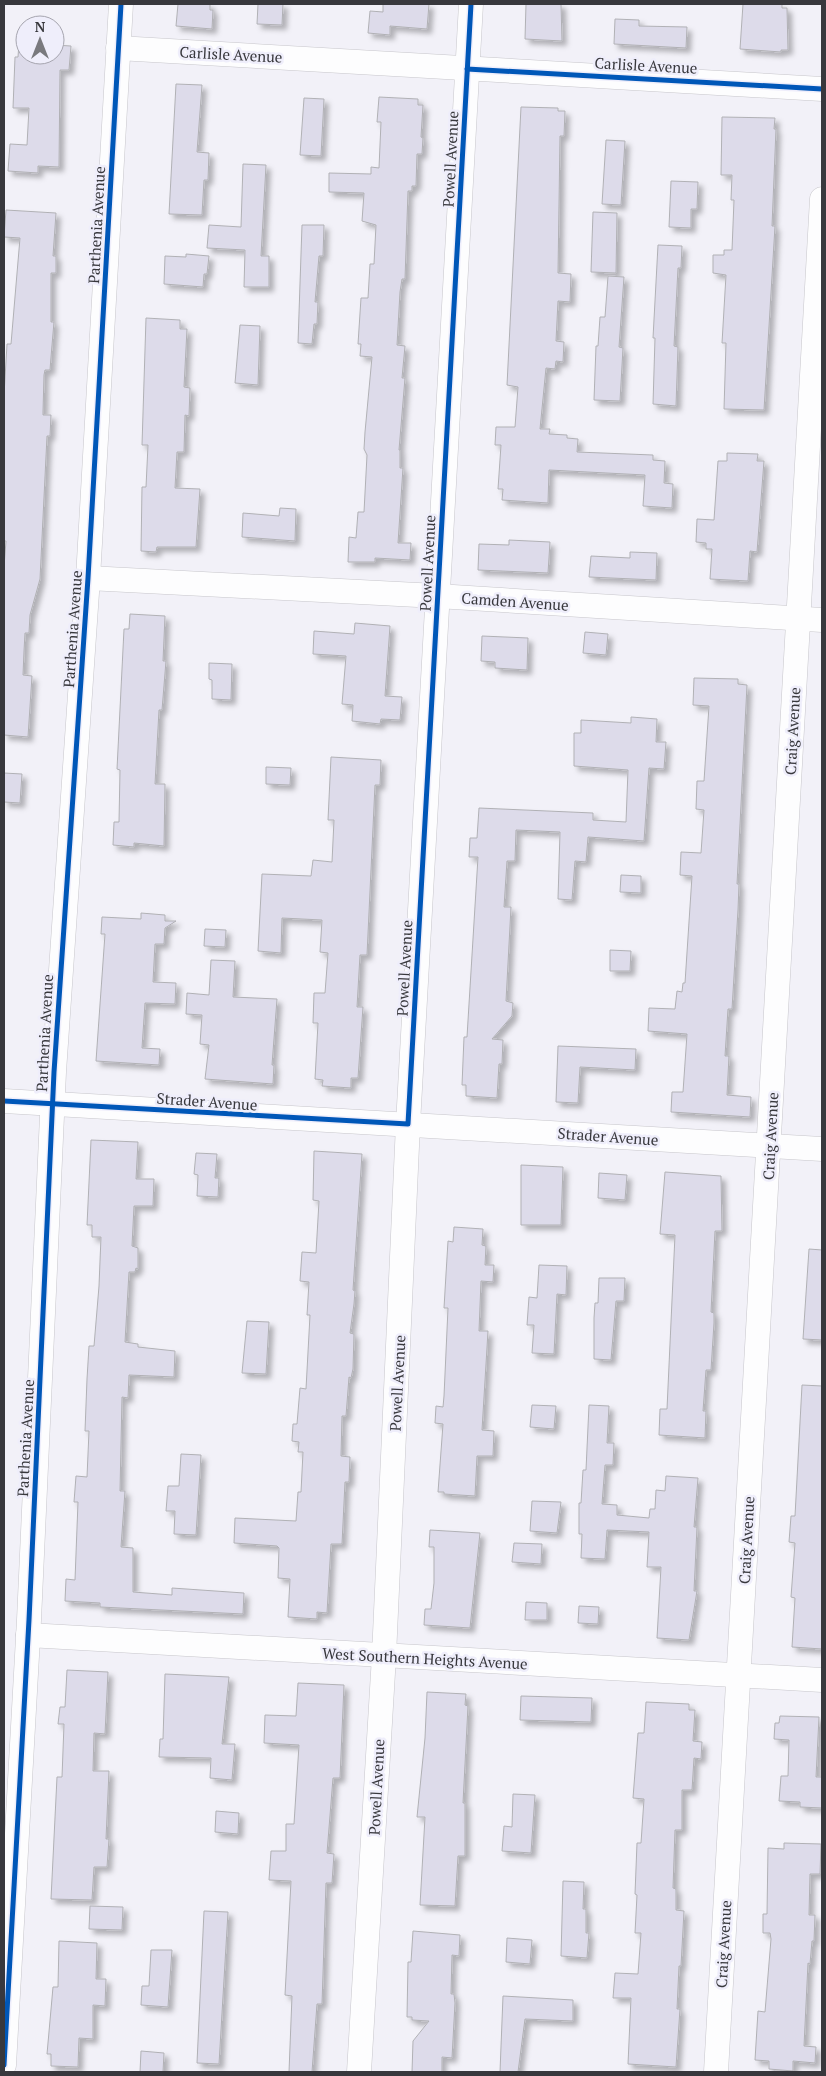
<svg xmlns="http://www.w3.org/2000/svg" width="826" height="2076" font-family="'PT Serif',serif">
	<style>
		.building { fill: #dddbea; stroke: #b1b1b5; filter: url(#shadow) }
		.lines { fill: none; stroke-linecap: round; stroke-linejoin: round }
		.minor-casing { stroke: #c7c6cb; stroke-width: 25 }
		.minor { stroke: #fdfdfe; stroke-width: 24 }
		.cycleway-casing { stroke: #efeefb; stroke-width: 8 }
		.cycleway { stroke: #0057b8; stroke-width: 5 }
		.labels { text-anchor: middle; dominant-baseline: central; stroke-width: 5; stroke-linejoin: round; paint-order: stroke }
		.street-label { font-size: 15px; fill: #38383d; stroke: #efeefb }
	</style>
	<defs>
		<filter id="shadow"><feDropShadow dx="4.5" dy="4.5" stdDeviation="2.5" flood-color="#0004"/></filter>
	</defs>
	<rect width="100%" height="100%" fill="#f2f1f8"/>
	<g class="building">
		<polygon points="178,4 210,4 210,10 213,10 212,29 176,26"/>
		<polygon points="258,4 283,4 282,25 257,24"/>
		<polygon points="383,4 429,4 427,29 390,26 390,35 368,33 370,11 383,12"/>
		<polygon points="526,4 561,4 562,41 525,39"/>
		<polygon points="743,4 782,4 782,8 787,8 788,50 781,50 781,52 740,49"/>
		<polygon points="615,19 639,20 639,26 687,27 686,48 614,44"/>
		<polygon points="19,42 25,43 25,55 55,55 55,45 71,46 69,70 60,70 59,167 38,166 38,173 8,171 10,144 27,145 29,108 13,108 15,57 18,57"/>
		<polygon points="176,84 202,85 197,152 209,153 208,180 204,180 202,215 169,214"/>
		<polygon points="379,97 418,99 418,105 423,105 421,137 423,138 422,154 417,154 416,186 412,186 412,191 408,191 405,279 402,279 400,292 397,345 405,346 402,378 405,378 399,450 400,450 400,468 403,468 398,543 411,543 410,560 375,558 375,562 348,562 349,537 356,538 358,512 364,512 367,455 364,449 365,432 372,357 360,356 361,344 358,344 361,298 368,298 370,264 374,264 376,225 362,221 364,193 329,192 329,173 371,174 371,167 379,168 381,122 377,122"/>
		<polygon points="304,98 324,99 321,156 300,155"/>
		<polygon points="521,107 558,108 558,111 565,111 564,136 560,136 558,273 571,274 570,302 558,301 556,341 564,342 563,362 556,361 555,369 546,368 540,429 550,429 549,434 567,435 567,438 578,439 577,452 653,455 653,460 665,461 664,483 673,484 672,508 643,506 645,475 549,470 548,503 502,500 503,489 498,489 501,445 495,445 496,427 515,427 518,387 507,385"/>
		<polygon points="722,117 775,118 774,129 776,129 772,226 775,226 764,410 724,409 726,343 722,343 726,275 713,273 713,255 724,255 724,250 732,250 734,200 731,200 732,175 721,175"/>
		<polygon points="606,140 625,141 621,205 602,204"/>
		<polygon points="243,164 266,165 261,256 269,256 269,287 244,287 245,250 207,248 209,225 241,227"/>
		<polygon points="671,181 698,182 697,209 691,209 691,228 669,227"/>
		<polygon points="6,210 56,213 53,256 56,256 56,273 51,273 51,322 54,322 51,357 50,370 45,370 44,375 43,412 43,415 51,415 50,436 47,436 40,579 30,615 29,633 25,633 24,651 23,675 32,676 28,737 4,735 4,567 6,541 4,541 4,395 7,344 11,344 20,238 4,237"/>
		<polygon points="593,212 617,213 616,273 591,272"/>
		<polygon points="302,225 324,225 323,256 319,256 315,302 318,302 317,324 314,324 312,344 298,343"/>
		<polygon points="658,245 682,246 681,268 678,268 674,346 678,347 676,406 653,404 655,338 653,338"/>
		<polygon points="186,254 209,256 207,274 204,274 203,287 164,284 165,256 186,257"/>
		<polygon points="608,276 624,277 619,347 623,348 620,401 594,400 596,346 598,346 600,317 605,317"/>
		<polygon points="146,318 180,320 180,329 187,329 184,387 190,388 189,416 185,415 184,452 177,452 175,488 200,489 196,547 157,547 156,552 141,551 142,487 146,487 148,445 142,445"/>
		<polygon points="240,325 260,326 258,385 235,383"/>
		<polygon points="727,453 758,454 757,461 764,461 757,552 750,551 748,581 710,579 712,549 706,549 706,543 696,542 697,519 714,520 718,461 727,461"/>
		<polygon points="280,508 296,509 295,541 242,537 243,513 279,516"/>
		<polygon points="509,540 550,542 548,573 478,570 479,544 509,545"/>
		<polygon points="630,552 657,553 656,580 589,577 591,556 630,558"/>
		<polygon points="130,614 165,616 163,661 166,661 162,710 159,710 155,784 165,784 164,846 134,843 134,847 113,845 114,822 119,822 120,770 117,769 124,629 129,629"/>
		<polygon points="355,623 390,626 385,696 402,697 400,720 381,719 380,724 352,721 353,705 342,704 346,656 313,654 314,631 354,634"/>
		<polygon points="585,632 608,634 606,655 583,653"/>
		<polygon points="482,636 528,638 527,670 495,668 495,662 481,661"/>
		<polygon points="209,663 232,664 231,700 212,699 212,680 209,679"/>
		<polygon points="694,678 738,679 738,684 747,685 737,884 739,884 738,910 732,1009 728,1009 725,1056 729,1056 727,1095 751,1097 750,1117 671,1112 672,1092 683,1092 687,1034 648,1031 649,1008 675,1009 677,991 682,992 683,983 685,983 692,876 680,875 681,852 701,853 704,810 696,809 697,781 704,781 709,706 693,705"/>
		<polygon points="631,717 657,719 656,742 666,742 664,769 649,768 644,841 588,837 586,862 575,861 572,900 558,899 560,832 516,830 515,861 507,861 504,907 511,907 506,1001 513,1003 512,1016 492,1039 503,1040 502,1064 499,1064 497,1098 466,1096 466,1085 462,1085 464,1037 467,1037 478,857 469,857 470,838 477,838 479,808 593,813 593,820 626,822 628,770 574,766 574,733 581,733 581,720 631,723"/>
		<polygon points="331,757 381,760 380,785 375,785 367,955 360,955 357,1007 363,1007 358,1078 351,1078 351,1088 322,1086 323,1080 315,1079 318,1023 313,1023 314,993 325,993 328,953 320,952 322,920 282,918 281,953 258,951 262,874 311,876 313,860 332,862 334,820 328,820"/>
		<polygon points="266,767 291,768 290,785 266,784"/>
		<polygon points="4,773 22,774 20,803 4,802"/>
		<polygon points="621,875 641,876 641,893 620,892"/>
		<polygon points="141,913 165,915 165,921 176,921 165,928 164,944 155,944 153,982 176,983 175,1004 145,1003 142,1048 160,1049 159,1065 96,1061 105,934 101,934 102,917 141,919"/>
		<polygon points="205,929 226,930 225,947 204,946"/>
		<polygon points="610,950 631,951 630,971 610,971"/>
		<polygon points="211,960 235,961 233,997 277,999 272,1065 274,1065 273,1084 205,1079 209,1045 200,1044 202,1015 186,1014 187,993 209,995"/>
		<polygon points="558,1046 636,1049 635,1070 580,1067 578,1103 556,1102"/>
		<polygon points="91,1140 138,1142 136,1179 154,1179 153,1206 134,1206 132,1246 138,1248 138,1269 136,1268 135,1272 129,1272 125,1342 138,1344 138,1347 175,1351 174,1377 129,1375 128,1398 122,1397 120,1491 125,1491 121,1547 133,1548 133,1592 172,1595 172,1588 244,1593 243,1614 100,1607 100,1603 65,1601 66,1579 75,1580 78,1502 74,1502 76,1476 87,1477 89,1431 85,1431 87,1379 89,1346 94,1346 99,1286 101,1237 92,1237 92,1225 87,1225"/>
		<polygon points="314,1151 362,1154 353,1290 355,1291 354,1304 350,1333 354,1334 353,1369 351,1378 349,1377 346,1416 342,1416 341,1456 350,1457 349,1482 345,1482 342,1544 331,1544 327,1613 317,1612 317,1619 288,1617 290,1579 278,1578 279,1548 277,1546 234,1543 235,1518 296,1521 298,1492 301,1492 303,1452 298,1452 299,1442 292,1441 293,1424 297,1424 300,1388 306,1389 310,1315 307,1315 309,1282 300,1281 302,1252 316,1253 319,1201 313,1200"/>
		<polygon points="196,1153 217,1154 215,1178 219,1178 218,1197 197,1196 198,1175 194,1174"/>
		<polygon points="521,1165 563,1167 561,1225 521,1225"/>
		<polygon points="665,1172 721,1176 722,1231 715,1231 711,1312 714,1313 714,1323 711,1370 706,1370 703,1411 706,1411 705,1438 659,1435 660,1409 667,1409 675,1235 660,1234"/>
		<polygon points="599,1173 627,1175 625,1200 598,1198"/>
		<polygon points="454,1227 483,1229 482,1245 486,1246 485,1265 494,1265 493,1282 481,1281 479,1331 488,1331 482,1430 494,1431 493,1456 477,1456 475,1496 444,1494 444,1492 438,1492 443,1424 435,1423 436,1406 443,1407 444,1396 448,1308 444,1308 446,1274 448,1241 453,1242"/>
		<polygon points="809,1249 822,1250 822,1340 803,1339"/>
		<polygon points="539,1265 567,1266 566,1295 557,1294 554,1354 532,1353 534,1325 527,1325 529,1297 537,1298"/>
		<polygon points="599,1278 625,1278 624,1301 616,1301 611,1360 594,1359 594,1318 595,1303 598,1303"/>
		<polygon points="247,1321 269,1322 266,1374 242,1373"/>
		<polygon points="802,1385 822,1386 822,1649 792,1647 795,1598 791,1597 795,1543 789,1542 791,1516 795,1516"/>
		<polygon points="532,1405 556,1406 554,1429 530,1427"/>
		<polygon points="589,1405 609,1406 607,1443 614,1443 613,1465 605,1465 602,1504 617,1505 617,1515 649,1518 650,1509 655,1509 656,1490 665,1491 666,1476 698,1478 694,1527 697,1527 694,1591 697,1591 689,1640 657,1638 661,1567 647,1567 649,1532 607,1530 605,1559 581,1558 582,1534 579,1534 579,1503 581,1503 583,1470 586,1470"/>
		<polygon points="181,1454 201,1455 196,1535 174,1534 175,1511 166,1511 168,1486 179,1486"/>
		<polygon points="532,1501 561,1502 557,1533 530,1531"/>
		<polygon points="430,1530 480,1533 470,1628 424,1625 425,1609 431,1609 434,1583 434,1547 429,1547"/>
		<polygon points="514,1543 542,1544 541,1564 512,1562"/>
		<polygon points="526,1602 547,1603 547,1620 525,1620"/>
		<polygon points="579,1606 599,1607 598,1624 578,1623"/>
		<polygon points="67,1670 108,1672 105,1734 94,1733 93,1771 109,1771 106,1839 109,1839 107,1867 94,1867 92,1900 51,1899 57,1777 62,1777 64,1724 58,1724 60,1707 65,1707"/>
		<polygon points="165,1674 229,1677 222,1744 235,1744 232,1780 210,1778 211,1758 159,1757 160,1739 163,1739"/>
		<polygon points="298,1683 344,1685 340,1778 333,1778 327,1853 334,1854 332,1883 326,1883 322,2004 317,2004 312,2072 289,2072 292,1996 285,1995 291,1881 269,1880 271,1851 286,1851 286,1824 294,1824 299,1745 264,1743 265,1715 296,1716"/>
		<polygon points="427,1692 466,1694 465,1705 468,1706 463,1803 465,1803 465,1856 458,1856 455,1906 420,1905 425,1817 417,1817 425,1738"/>
		<polygon points="521,1696 592,1698 591,1722 520,1720"/>
		<polygon points="646,1702 689,1704 689,1710 695,1710 693,1741 702,1742 701,1759 694,1758 692,1790 682,1790 682,1830 675,1830 673,1888 676,1889 676,1910 684,1911 681,1966 679,1966 677,2009 680,2009 676,2067 628,2064 631,1998 613,1998 615,1973 638,1974 641,1933 635,1933 637,1895 635,1894 637,1843 641,1843 644,1799 633,1798 638,1733 644,1733"/>
		<polygon points="780,1716 819,1717 816,1777 822,1777 822,1808 800,1807 800,1802 779,1801 781,1776 788,1776 789,1740 774,1739 775,1723 779,1723"/>
		<polygon points="513,1794 535,1795 531,1853 502,1851 504,1826 512,1827"/>
		<polygon points="216,1811 239,1813 238,1834 215,1832"/>
		<polygon points="784,1843 821,1844 820,1874 810,1874 809,1915 815,1915 814,1941 812,1941 810,1964 808,1963 804,2046 816,2047 815,2063 793,2061 793,2071 769,2069 769,2061 755,2060 758,2011 765,2012 771,1939 770,1933 763,1933 763,1914 767,1914 768,1848 784,1849"/>
		<polygon points="563,1881 584,1882 583,1909 586,1909 586,1933 589,1933 587,1958 561,1956"/>
		<polygon points="90,1906 123,1907 122,1930 89,1929"/>
		<polygon points="204,1911 228,1912 219,2064 197,2063"/>
		<polygon points="413,1931 460,1935 459,1956 452,1955 451,1994 454,1994 455,2003 452,2058 442,2057 442,2072 412,2072 413,2041 429,2021 412,2020 412,2017 407,2017 408,1962 411,1962"/>
		<polygon points="507,1938 532,1940 530,1964 506,1962"/>
		<polygon points="59,1941 97,1943 96,1979 106,1979 105,2006 93,2005 93,2039 79,2038 78,2067 51,2066 51,2054 47,2054 53,1987 58,1987"/>
		<polygon points="151,1950 172,1950 168,2007 141,2005 142,1986 149,1986"/>
		<polygon points="503,1996 573,2000 573,2021 525,2019 518,2072 500,2072"/>
		<polygon points="141,2051 164,2053 163,2072 140,2072"/>
	</g>
	<g class="lines">
		<g class="minor-casing">
			<g id="minor">
				<polyline points="118,48 822,89"/>
				<polyline points="88,578 437,596 822,620"/>
				<polyline points="4,1101 822,1149"/>
				<polyline points="28,1635 822,1680"/>
				<polyline points="4,2065 29,1620 54,1072 88,578 121,4"/>
				<polyline points="359,2072 384,1656 408,1124 471,4"/>
				<polyline points="716,2072 822,199"/>
			</g>
		</g>
		<use href="#minor" class="minor"/>
		<g class="cycleway-casing">
			<g id="cycleway">
				<polyline points="467,69 822,89"/>
				<polyline points="4,1101 408,1124 471,4"/>
				<polyline points="4,2065 29,1620 54,1072 88,578 121,4"/>
			</g>
		</g>
		<use href="#cycleway" class="cycleway"/>
	</g>
	<g class="labels">
		<g class="street-label">
			<text transform="translate(231 54) rotate(3)">Carlisle Avenue</text>
			<text transform="translate(646 65) rotate(3)">Carlisle Avenue</text>
			<text transform="translate(450 159) rotate(-87)">Powell Avenue</text>
			<text transform="translate(96 225) rotate(-87)">Parthenia Avenue</text>
			<text transform="translate(427 563) rotate(-87)">Powell Avenue</text>
			<text transform="translate(515 601) rotate(4)">Camden Avenue</text>
			<text transform="translate(72 629) rotate(-86)">Parthenia Avenue</text>
			<text transform="translate(792 731) rotate(-87)">Craig Avenue</text>
			<text transform="translate(404 968) rotate(-87)">Powell Avenue</text>
			<text transform="translate(44 1033) rotate(-87)">Parthenia Avenue</text>
			<text transform="translate(207 1101) rotate(4)">Strader Avenue</text>
			<text transform="translate(608 1136) rotate(4)">Strader Avenue</text>
			<text transform="translate(770 1136) rotate(-87)">Craig Avenue</text>
			<text transform="translate(397 1383) rotate(-87)">Powell Avenue</text>
			<text transform="translate(25 1438) rotate(-87)">Parthenia Avenue</text>
			<text transform="translate(746 1540) rotate(-87)">Craig Avenue</text>
			<text transform="translate(425 1658) rotate(3)">West Southern Heights Avenue</text>
			<text transform="translate(376 1787) rotate(-87)">Powell Avenue</text>
			<text transform="translate(723 1944) rotate(-87)">Craig Avenue</text>
		</g>
	</g>
	<rect width="826" height="2076" fill="none" stroke="#38383d" stroke-width="10"/>
	<g transform="translate(40 40)"><circle r="24" fill="#efeefb" stroke="#a6a5af"/>
	<path d="M0-4L9 19L0 12L-9 19Z" fill="#79797e"/>
	<text y="-8" font-size="14" font-weight="bold" text-anchor="middle" fill="#38383d">N</text>
	</g>
</svg>
